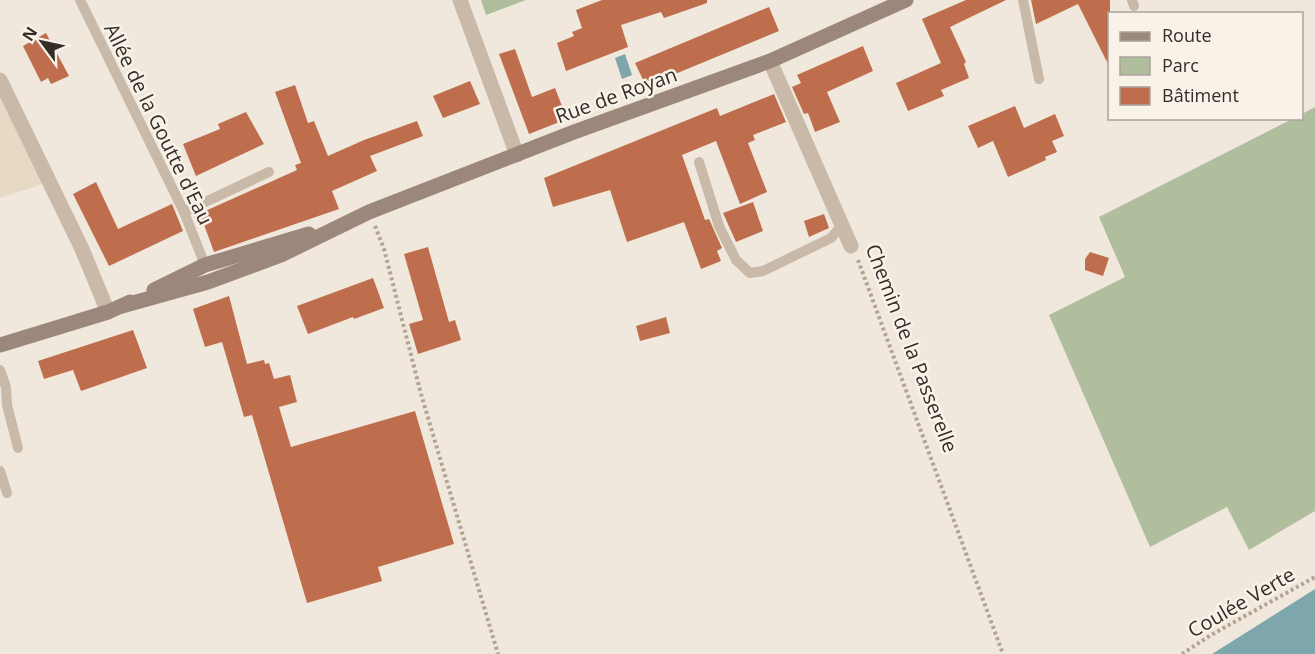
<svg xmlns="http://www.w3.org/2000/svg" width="1315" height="654" font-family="'Open Sans',sans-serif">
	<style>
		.green { fill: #b1be9d }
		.plaza { fill: #e7dac4 }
		.water { fill: #7da7ac }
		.building { fill: #be6e4c }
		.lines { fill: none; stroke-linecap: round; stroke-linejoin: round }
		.path { stroke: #b3a393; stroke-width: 4; stroke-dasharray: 3 3; stroke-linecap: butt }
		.service { stroke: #c8b9a9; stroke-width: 10 }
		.minor { stroke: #c8b9a9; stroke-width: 15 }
		.secondary { stroke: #9b887a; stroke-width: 15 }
		.labels { text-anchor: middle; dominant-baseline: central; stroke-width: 5; stroke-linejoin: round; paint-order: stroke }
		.street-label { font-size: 20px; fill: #352d28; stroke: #f8f2e8 }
	</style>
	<rect width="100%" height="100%" fill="#f0e8dc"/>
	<g class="green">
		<polygon points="481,0 526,0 486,15"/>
		<polygon points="1315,107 1315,511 1249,550 1227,507 1150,547 1049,315 1125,277 1099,217 1292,119 1302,118 1302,114"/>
	</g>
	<polygon class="plaza" points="0,80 49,182 0,198"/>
	<g class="water">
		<polygon points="625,54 632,75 622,79 615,58"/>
		<polygon points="1315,589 1315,654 1212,654"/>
	</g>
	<g class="building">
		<polygon points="602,0 707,0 707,3 664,18 661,12 621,25 628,47 566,71 557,43 574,36 572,32 582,28 576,10"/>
		<polygon points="966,0 1006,0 950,27 966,62 964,64 969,78 941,90 944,96 908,111 896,83 941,63 922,19"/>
		<polygon points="1031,0 1110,0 1110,68 1078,4 1036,24"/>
		<polygon points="769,7 779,31 646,86 635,63"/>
		<polygon points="46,33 69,76 51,84 48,78 41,82 23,46"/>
		<polygon points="863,46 873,71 827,92 840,122 815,132 808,113 804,114 792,87 801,83 797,75"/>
		<polygon points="515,49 532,97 555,88 567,119 529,134 499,54"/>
		<polygon points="470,81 480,104 443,118 433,96"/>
		<polygon points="295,85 308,123 314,121 328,156 364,140 417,121 423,136 370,156 377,171 332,191 339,209 214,252 203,222 197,224 194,216 297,170 295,165 301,163 275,92"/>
		<polygon points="774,94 786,122 753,135 755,140 748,143 767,192 740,204 716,141 682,155 705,220 709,219 722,248 717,251 721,261 701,269 684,222 627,242 610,190 553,207 544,178 717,108 720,116"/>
		<polygon points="1015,106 1024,128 1055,114 1064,136 1052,141 1057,152 1045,157 1046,160 1008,177 993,141 978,148 968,126"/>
		<polygon points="246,112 264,144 196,176 183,144 220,129 218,124"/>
		<polygon points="96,182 118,229 172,204 183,231 109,266 73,194"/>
		<polygon points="753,202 763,231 736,242 723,213"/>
		<polygon points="824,214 829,228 809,237 804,221"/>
		<polygon points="428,247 449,322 455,320 461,340 418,354 409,324 423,320 404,254"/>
		<polygon points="1090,252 1109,258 1103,276 1085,270 1085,259"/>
		<polygon points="373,278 384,308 354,319 353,317 308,334 297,306"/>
		<polygon points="229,296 247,364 264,360 265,364 269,363 274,379 290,375 297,402 279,407 291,447 415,411 454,544 378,567 382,581 307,603 252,415 244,417 222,342 205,347 193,309"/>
		<polygon points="666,317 670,333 640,341 636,326"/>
		<polygon points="133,330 147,368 81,391 73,370 44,379 38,361"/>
	</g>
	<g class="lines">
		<g class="path">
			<polyline points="375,226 384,249 421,394 498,654"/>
			<polyline points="858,260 1003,654"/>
			<polyline points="1182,654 1211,635 1315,577"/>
		</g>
		<g class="service">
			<polyline points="80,0 184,212 205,265"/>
			<polyline points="1023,0 1039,79"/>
			<polyline points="1132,0 1134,6"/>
			<polyline points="699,162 719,226 736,260 750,273 763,271 831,238 842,225"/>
			<polyline points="184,212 269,172"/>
			<polyline points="0,370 6,387 7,405 18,448"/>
			<polyline points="0,471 7,493"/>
		</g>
		<g class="minor">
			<polyline points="460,0 517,155"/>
			<polyline points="770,61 851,246"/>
			<polyline points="0,80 82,249 108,312"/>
		</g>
		<g class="secondary">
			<polyline points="154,290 205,265 309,234"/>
			<polyline points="122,306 208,282 281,255 369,212 574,132 770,61 906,0"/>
			<polyline points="0,345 108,312 130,302"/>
		</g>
	</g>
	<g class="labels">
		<g class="street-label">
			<text transform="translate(616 95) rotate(-20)">Rue de Royan</text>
			<text transform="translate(159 124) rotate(64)">Allée de la Goutte d'Eau</text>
			<text transform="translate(912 348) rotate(69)">Chemin de la Passerelle</text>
			<text transform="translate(1241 602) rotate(-30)">Coulée Verte</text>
		</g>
	</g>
	<rect x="1108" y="12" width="195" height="108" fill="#f8f2e8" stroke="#aaa39b" stroke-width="1.5"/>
	<rect x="1120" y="32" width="30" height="9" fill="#9b887a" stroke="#aaa39b" stroke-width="1.5"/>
	<text x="1162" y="42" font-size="18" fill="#352d28">Route</text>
	<rect x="1120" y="57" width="30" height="18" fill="#b1be9d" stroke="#aaa39b" stroke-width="1.5"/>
	<text x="1162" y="72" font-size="18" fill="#352d28">Parc</text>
	<rect x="1120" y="87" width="30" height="18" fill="#be6e4c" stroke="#aaa39b" stroke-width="1.5"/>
	<text x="1162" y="102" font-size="18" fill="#352d28">Bâtiment</text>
	<g transform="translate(42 42) rotate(303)" stroke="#f8f2e8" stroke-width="4.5" paint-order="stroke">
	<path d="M0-4.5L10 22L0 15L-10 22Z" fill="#352d28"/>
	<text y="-9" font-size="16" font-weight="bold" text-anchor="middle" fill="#352d28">N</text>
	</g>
</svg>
